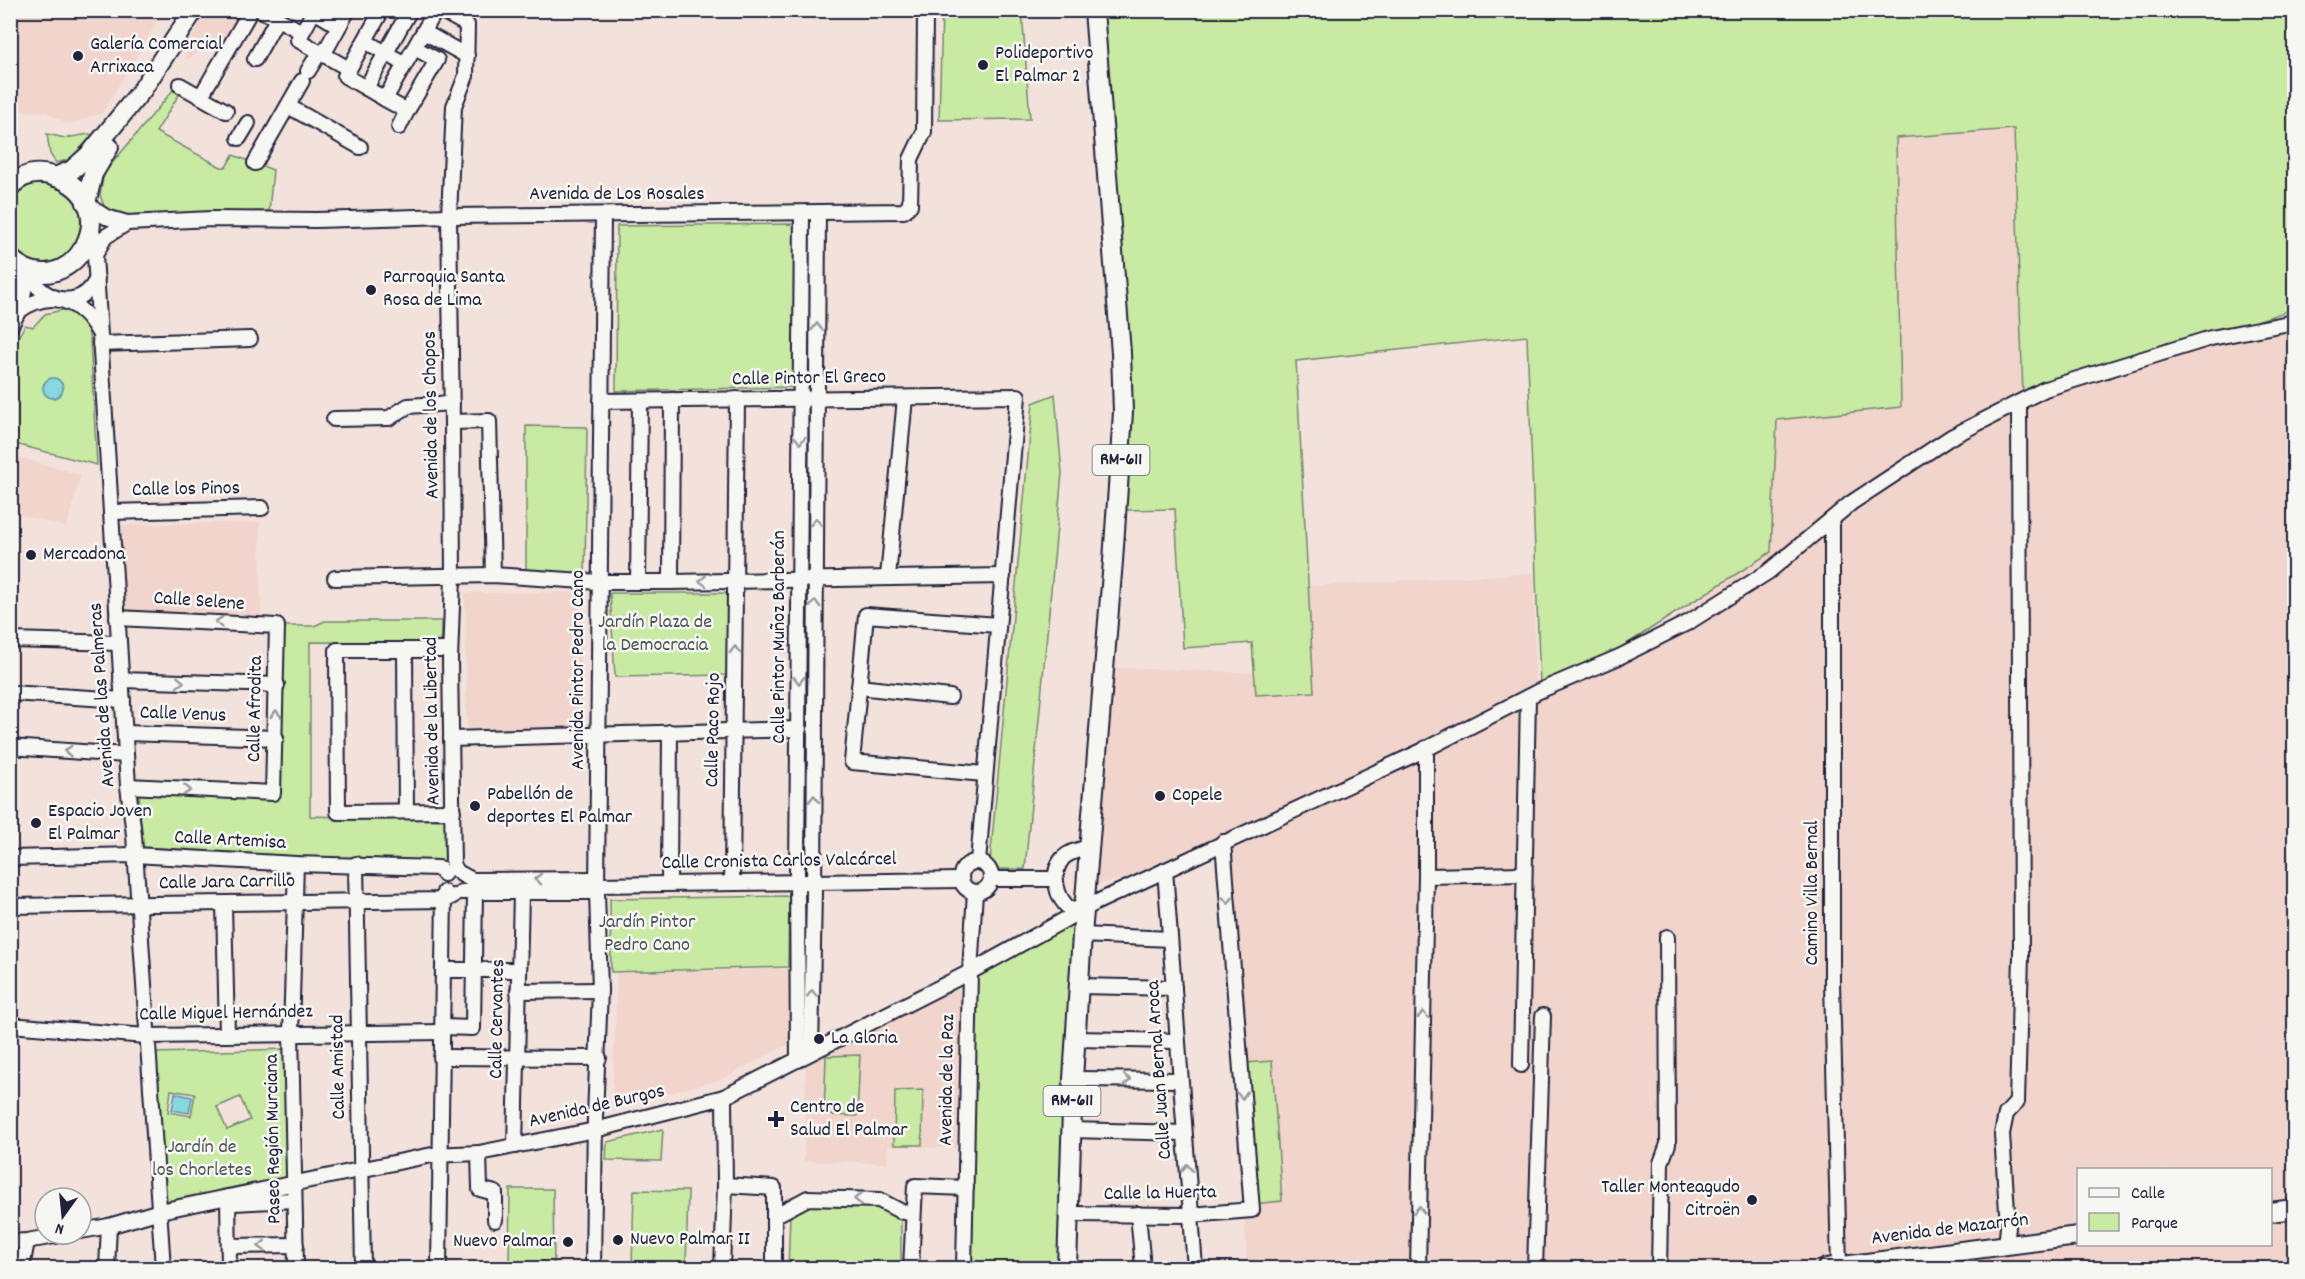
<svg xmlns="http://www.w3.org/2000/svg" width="2305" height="1279" font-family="Dekko,sans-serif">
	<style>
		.built { fill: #f1d4cc; fill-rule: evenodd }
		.green { fill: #c8eaa3; stroke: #75866f; stroke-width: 1.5; fill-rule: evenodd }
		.water { fill: #87d8e1; stroke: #5f8f9f; stroke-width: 1.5 }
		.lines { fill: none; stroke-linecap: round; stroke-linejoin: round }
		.minor-casing { stroke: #22223b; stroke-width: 18 }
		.major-casing { stroke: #22223b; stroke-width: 22 }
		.minor { stroke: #f6f6f2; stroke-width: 14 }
		.major { stroke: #f6f6f2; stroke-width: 18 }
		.oneway { stroke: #9797a0 }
		.poi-dot { fill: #22223b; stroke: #f6f6f2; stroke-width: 2 }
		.labels { text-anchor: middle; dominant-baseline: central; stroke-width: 5; stroke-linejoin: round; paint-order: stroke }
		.shield { fill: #f6f6f2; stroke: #626272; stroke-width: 1.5 }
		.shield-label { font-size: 18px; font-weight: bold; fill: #22223b }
		.poi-label { font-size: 20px; fill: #22223b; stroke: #f6f6f2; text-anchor: start }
		.street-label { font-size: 20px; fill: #22223b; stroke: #f6f6f2 }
		.park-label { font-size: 20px; fill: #4c5455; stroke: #f6f6f2 }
	</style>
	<rect width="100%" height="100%" fill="#f3e2dc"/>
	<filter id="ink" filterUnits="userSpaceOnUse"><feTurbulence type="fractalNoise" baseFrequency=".0167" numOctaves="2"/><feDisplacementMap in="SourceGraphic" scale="12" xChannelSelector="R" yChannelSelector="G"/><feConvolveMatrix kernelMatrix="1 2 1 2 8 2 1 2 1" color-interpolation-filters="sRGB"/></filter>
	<g filter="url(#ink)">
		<g class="built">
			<polygon points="11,10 164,10 164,11 102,113 75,122 66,123 46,112 18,111 11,123"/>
			<polygon points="207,11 233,11 239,25 226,50 199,52 186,61 187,47"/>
			<path d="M2014,129L2023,396L2294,313V1268H1247L1225,851L1078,890L1092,667L1295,674V587L1534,573L1535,681L1539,691L1619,657L1771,552L1777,420L1901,406L1896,138ZM2078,1170H2270V1244H2078Z"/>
			<polygon points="11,455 81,475 66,527 11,512"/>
			<polygon points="260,522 261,617 126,612 120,525"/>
			<polygon points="580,592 581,728 467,729 465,593"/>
			<polygon points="790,969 791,1043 722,1079 612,1108 617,973"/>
			<polygon points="951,985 962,993 956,1148 888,1146 887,1163 804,1161 806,1060"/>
		</g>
		<g class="green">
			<polygon points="942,11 1022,11 1030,119 939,120"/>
			<polygon points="1100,11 2294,11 2294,309 2023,396 2014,129 1896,138 1901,407 1777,420 1771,552 1622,647 1540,685 1527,336 1296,361 1314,692 1256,695 1252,643 1183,648 1175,509 1126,510 1131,399"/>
			<polygon points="174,89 180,93 156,132 221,167 226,167 233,155 273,170 269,211 120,215 104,206 100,195 104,173"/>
			<polygon points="47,134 65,138 89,134 93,135 70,159 56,163 50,154"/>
			<path d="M44,181C78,197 79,198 83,235L61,262L40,265L14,252L11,248C11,213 0,185 44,181Z"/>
			<polygon points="806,217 815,217 812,395 806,395"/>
			<polygon points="796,224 795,387 616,391 617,226"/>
			<path d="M62,310C80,312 86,322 90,339L97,465L11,443V350L25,325L33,327L45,314Z"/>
			<polygon points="1055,394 1062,473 1025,869 996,869 990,861 1033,403"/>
			<polygon points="805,405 812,405 810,576 803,576"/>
			<polygon points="526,426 587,427 585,577 526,576"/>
			<polygon points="803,586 811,586 808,879 802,879"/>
			<polygon points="610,593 727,593 727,675 615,677"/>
			<polygon points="325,621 442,621 441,643 310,642 310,816 448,820 448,865 142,847 139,791 275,797 280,626 314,626"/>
			<polygon points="802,888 809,889 807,1050 801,1054"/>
			<polygon points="789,896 788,967 611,972 610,899"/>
			<polygon points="1075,922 1057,1268 972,1268 976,977"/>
			<path d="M285,1049L288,1181L166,1206L156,1053ZM171,1090L195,1094L191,1116L168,1112ZM240,1097L250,1120L227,1130L217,1107Z"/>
			<polygon points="860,1055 857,1116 824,1115 826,1056"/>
			<polygon points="1272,1061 1282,1201 1254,1204 1245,1063"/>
			<polygon points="923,1090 922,1145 894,1145 895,1091"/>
			<polygon points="663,1129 661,1161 606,1160 607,1142"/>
			<polygon points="510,1189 553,1189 554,1268 509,1268"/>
			<polygon points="634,1190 688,1191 686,1268 632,1268"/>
			<polygon points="811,1200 877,1203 901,1217 901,1268 788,1268 790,1215"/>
		</g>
		<g class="water">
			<circle cx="53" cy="388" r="10"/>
			<polygon points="175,1093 192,1097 189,1113 172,1110"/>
		</g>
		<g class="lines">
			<g class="minor-casing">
				<g id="minor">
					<polyline points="261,10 302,32"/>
					<polyline points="440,10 467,25 466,76 454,106 449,216 452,422 453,577 450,660 453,865 457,871"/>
					<polyline points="339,26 314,11 298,40 349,69 345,76 385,99"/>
					<polyline points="424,32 467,56"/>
					<polyline points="365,41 405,64"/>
					<polyline points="415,48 437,60 407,111 385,99 436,10"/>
					<polyline points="323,55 348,10"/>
					<polyline points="255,59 277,19"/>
					<polyline points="349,69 382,10"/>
					<polyline points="308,71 319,53"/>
					<polyline points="180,85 226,111"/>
					<polyline points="366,88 410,10"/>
					<polyline points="201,96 251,10"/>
					<polyline points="288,106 360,147"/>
					<polyline points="399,127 407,111"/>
					<polyline points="239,138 248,123"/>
					<polyline points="255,163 302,81"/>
					<polyline points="87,205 106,217 127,223 212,219 316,220 449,216 904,211 910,205 911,159 924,132 925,14"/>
					<polyline points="92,229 95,255 128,786 134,835 163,1268"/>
					<polyline points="95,255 105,237 127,223"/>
					<path d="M21,266C29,272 32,282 39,288C59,306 86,303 97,278"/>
					<path d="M19,311C51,288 81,300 99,333"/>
					<path d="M10,327C21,308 29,290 21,269"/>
					<polyline points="100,344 250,339"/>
					<polyline points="601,401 1018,396 978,862"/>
					<polyline points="334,419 389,418 408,406 452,403"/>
					<polyline points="452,422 489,421 493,575"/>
					<polyline points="111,512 262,508"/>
					<polyline points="1832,519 1832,982 1839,1267"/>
					<polyline points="888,577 905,398"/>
					<polyline points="335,578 493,575 599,582 671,582 1003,576"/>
					<polyline points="638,582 640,401"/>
					<polyline points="671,582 672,400"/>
					<polyline points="117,618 277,626 273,793 128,786"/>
					<polyline points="10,640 119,643"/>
					<polyline points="405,650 406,811"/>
					<polyline points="450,650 337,650 338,812 453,811"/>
					<polyline points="121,680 277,685"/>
					<polyline points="859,687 950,697"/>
					<polyline points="10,693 123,700"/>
					<polyline points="125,733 276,738"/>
					<polyline points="451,739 799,729"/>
					<polyline points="10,747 126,755"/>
					<polyline points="984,774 852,762 866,615 998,625"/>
					<polyline points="10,858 134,855 296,864 439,868 444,874"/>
					<circle cx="976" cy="877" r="15"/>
					<polyline points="296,864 291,1033 296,1268"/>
					<polyline points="356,864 363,1268"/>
					<polyline points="1165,870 1195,1268"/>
					<polyline points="461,874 472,880 597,879"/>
					<polyline points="1426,876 1524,874"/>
					<polyline points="991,879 1055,879"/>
					<polyline points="732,881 737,399"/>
					<polyline points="669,883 670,732"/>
					<polyline points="597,885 961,880"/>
					<polyline points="461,892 597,892"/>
					<polyline points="224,904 227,1034"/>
					<polyline points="10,906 445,900 453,896"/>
					<path d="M1084,909H1070C1056,898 1050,873 1063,858C1070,851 1080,850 1089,847"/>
					<polyline points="1082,935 1170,939"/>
					<polyline points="443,970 519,970"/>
					<polyline points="1079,986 1174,988"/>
					<polyline points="518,991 600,990"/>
					<polyline points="10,1025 146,1036 442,1032"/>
					<polyline points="442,1027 473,1028 475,893"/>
					<polyline points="1076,1039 1177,1041"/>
					<polyline points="811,1052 814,892 818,213"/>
					<polyline points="441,1057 599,1058"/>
					<polyline points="798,1060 797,873 802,213"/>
					<polyline points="1521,1065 1528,697"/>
					<polyline points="1073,1079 1180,1080"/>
					<polyline points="1071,1130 1184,1133"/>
					<polyline points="515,1146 521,893"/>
					<polyline points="479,1153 480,1189 495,1193 495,1220"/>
					<polyline points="725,1185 774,1188 774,1268"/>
					<polyline points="228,1197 229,1268"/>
					<polyline points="234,1203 294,1200"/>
					<polyline points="1069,1214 1190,1215 1252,1210 1223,842"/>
					<polyline points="1138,1214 1143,1268"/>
					<polyline points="774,1216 808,1198 879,1200 900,1211 913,1214"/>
					<polyline points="81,1231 109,1226 160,1211 432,1155 479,1153 595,1130 724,1097 970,972 1095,903 1422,751 1539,691 1619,657 1689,622 1768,572 1851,503 1951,437 2045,389 2211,338 2294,322"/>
					<polyline points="10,1242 27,1241 66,1234"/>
					<polyline points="229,1246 296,1245"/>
					<polyline points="2006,1246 2008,1227 2002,1134 2006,1114 2017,1102 2021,956 2019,403"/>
					<polyline points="22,1268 27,1241"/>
					<polyline points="107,1268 109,1226"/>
					<polyline points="439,1268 444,892"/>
					<polyline points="593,1268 595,1117 600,990 597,892 603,215"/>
					<polyline points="722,1268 725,1185 724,1097"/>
					<polyline points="911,1268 915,1186 966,1188"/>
					<polyline points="964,1268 970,972 975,892"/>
					<polyline points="1418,1268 1426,876 1426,748"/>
					<polyline points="1535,1268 1543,1016"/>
					<polyline points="1659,1268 1661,1163 1668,1144 1667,937"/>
				</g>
			</g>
			<g class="major-casing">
				<g id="major">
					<polyline points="55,177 72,170 90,154 142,90 194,10"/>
					<path d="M10,187C22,174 37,171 53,176C134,201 69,313 10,258"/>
					<polyline points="86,203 93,174 109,147"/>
					<polyline points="2270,1212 2294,1209"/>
					<polyline points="1067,1268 1073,1079 1082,935 1113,561 1123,412 1121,353 1094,10"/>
					<polyline points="1827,1268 2078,1236"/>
				</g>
			</g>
			<use href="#minor" class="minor"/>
			<use href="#major" class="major"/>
		</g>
		<defs><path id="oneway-chevron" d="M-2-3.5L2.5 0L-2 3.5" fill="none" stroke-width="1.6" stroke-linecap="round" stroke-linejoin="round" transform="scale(1.5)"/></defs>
		<g class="oneway">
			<use href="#oneway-chevron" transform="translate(817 327) rotate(-90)"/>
			<use href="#oneway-chevron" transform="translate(800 440) rotate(90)"/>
			<use href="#oneway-chevron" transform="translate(816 522) rotate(-90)"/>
			<use href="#oneway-chevron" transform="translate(703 581) rotate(178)"/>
			<use href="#oneway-chevron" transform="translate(815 604) rotate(-89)"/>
			<use href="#oneway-chevron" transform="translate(219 622) rotate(-176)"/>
			<use href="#oneway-chevron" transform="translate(735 650) rotate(-90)"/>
			<use href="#oneway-chevron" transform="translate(799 680) rotate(90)"/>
			<use href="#oneway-chevron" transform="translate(180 682) rotate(2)"/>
			<use href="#oneway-chevron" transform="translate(276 714) rotate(-89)"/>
			<use href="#oneway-chevron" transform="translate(68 751) rotate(-176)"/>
			<use href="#oneway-chevron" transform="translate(187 790) rotate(3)"/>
			<use href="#oneway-chevron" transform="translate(814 799) rotate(-90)"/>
			<use href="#oneway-chevron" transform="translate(538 879) rotate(179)"/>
			<use href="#oneway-chevron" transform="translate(1228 900) rotate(86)"/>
			<use href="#oneway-chevron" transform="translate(812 994) rotate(-89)"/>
			<use href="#oneway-chevron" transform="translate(1423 1015) rotate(-89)"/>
			<use href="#oneway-chevron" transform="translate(1127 1080)"/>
			<use href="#oneway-chevron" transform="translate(1242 1095) rotate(85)"/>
			<use href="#oneway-chevron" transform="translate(1187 1168) rotate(-94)"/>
			<use href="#oneway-chevron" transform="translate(858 1199) rotate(-178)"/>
			<use href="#oneway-chevron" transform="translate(1419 1210) rotate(-89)"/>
			<use href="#oneway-chevron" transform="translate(262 1246) rotate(179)"/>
		</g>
	</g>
	<g class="poi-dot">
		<circle cx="78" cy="56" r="6"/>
		<circle cx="983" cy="65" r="6"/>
		<circle cx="371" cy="290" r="6"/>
		<circle cx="31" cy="555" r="6"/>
		<circle cx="1160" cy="796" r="6"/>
		<circle cx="475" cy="806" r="6"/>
		<circle cx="36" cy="823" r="6"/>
		<circle cx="819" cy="1039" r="6"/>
		<path d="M773 1110h6v6h6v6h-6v6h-6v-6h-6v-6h6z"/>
		<circle cx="1752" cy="1200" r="6"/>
		<circle cx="618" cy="1240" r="6"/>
		<circle cx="568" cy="1242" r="6"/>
	</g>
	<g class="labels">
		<g class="shield">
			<rect x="1092.5" y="445" width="57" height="30" rx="4.5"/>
			<rect x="1043.5" y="1086" width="57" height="30" rx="4.5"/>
		</g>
		<g class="shield-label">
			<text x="1121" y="460">RM-611</text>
			<text x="1072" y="1101">RM-611</text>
		</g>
		<g class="poi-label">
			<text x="90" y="45">Galería Comercial<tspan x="90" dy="23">Arrixaca</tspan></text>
			<text x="995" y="54">Polideportivo<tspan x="995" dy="23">El Palmar 2</tspan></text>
			<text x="383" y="278">Parroquia Santa<tspan x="383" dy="23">Rosa de Lima</tspan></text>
			<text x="43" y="555">Mercadona</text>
			<text x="487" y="795">Pabellón de<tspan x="487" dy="23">deportes El Palmar</tspan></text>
			<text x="1172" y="796">Copele</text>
			<text x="48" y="812">Espacio Joven<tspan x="48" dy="23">El Palmar</tspan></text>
			<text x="831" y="1039">La Gloria</text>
			<text x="790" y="1108">Centro de<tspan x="790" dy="23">Salud El Palmar</tspan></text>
			<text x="1740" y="1188" text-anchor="end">Taller Monteagudo<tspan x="1740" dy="23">Citroën</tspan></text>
			<text x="630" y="1240">Nuevo Palmar II</text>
			<text x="556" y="1242" text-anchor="end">Nuevo Palmar</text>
		</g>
		<g class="street-label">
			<text x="617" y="195">Avenida de Los Rosales</text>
			<text transform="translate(809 379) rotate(-1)">Calle Pintor El Greco</text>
			<text transform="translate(432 415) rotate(-91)">Avenida de los Chopos</text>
			<text transform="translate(186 490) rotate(-1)">Calle los Pinos</text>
			<text transform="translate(199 602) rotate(4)">Calle Selene</text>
			<text transform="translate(780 637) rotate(-90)">Calle Pintor Muñoz Barberán</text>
			<text transform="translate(579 670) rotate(-90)">Avenida Pintor Pedro Cano</text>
			<text transform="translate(103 695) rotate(-94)">Avenida de las Palmeras</text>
			<text transform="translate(256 709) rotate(-89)">Calle Afrodita</text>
			<text transform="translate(183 715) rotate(2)">Calle Venus</text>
			<text transform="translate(433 721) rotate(-91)">Avenida de la Libertad</text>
			<text transform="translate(714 730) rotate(-89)">Calle Paco Rojo</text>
			<text transform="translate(230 841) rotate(3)">Calle Artemisa</text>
			<text transform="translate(779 862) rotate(-1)">Calle Cronista Carlos Valcárcel</text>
			<text transform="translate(227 883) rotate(-1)">Calle Jara Carrillo</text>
			<text transform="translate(1813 893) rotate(-90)">Camino Villa Bernal</text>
			<text transform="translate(226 1014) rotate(-1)">Calle Miguel Hernández</text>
			<text transform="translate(498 1019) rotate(-89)">Calle Cervantes</text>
			<text transform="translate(339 1067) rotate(-91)">Calle Amistad</text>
			<text transform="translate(1160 1070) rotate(-94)">Calle Juan Bernal Aroca</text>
			<text transform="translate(948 1080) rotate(-89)">Avenida de la Paz</text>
			<text transform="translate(597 1107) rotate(-13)">Avenida de Burgos</text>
			<text transform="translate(274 1139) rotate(-91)">Paseo Región Murciana</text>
			<text transform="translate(1160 1194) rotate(-1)">Calle la Huerta</text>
			<text transform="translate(1950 1230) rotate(-7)">Avenida de Mazarrón</text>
		</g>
		<g class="park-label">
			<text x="655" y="623">Jardín Plaza de<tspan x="655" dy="23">la Democracia</tspan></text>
			<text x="647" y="923">Jardín Pintor<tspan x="647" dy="23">Pedro Cano</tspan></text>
			<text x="202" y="1148">Jardín de<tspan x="202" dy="23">los Chorletes</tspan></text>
		</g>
	</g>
	<rect width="2305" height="1279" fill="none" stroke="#f6f6f2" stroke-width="36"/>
	<rect x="18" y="18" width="2269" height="1243" fill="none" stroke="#22223b" stroke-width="2" filter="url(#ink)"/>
	<rect x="2077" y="1168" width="195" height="78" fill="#f6f6f2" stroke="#a1a1a9" stroke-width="1.5"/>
	<rect x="2089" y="1188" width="30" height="9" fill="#f6f6f2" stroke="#a1a1a9" stroke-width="1.5"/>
	<text x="2131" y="1198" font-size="18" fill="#22223b">Calle</text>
	<rect x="2089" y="1213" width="30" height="18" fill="#c8eaa3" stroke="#a1a1a9" stroke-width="1.5"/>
	<text x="2131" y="1228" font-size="18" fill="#22223b">Parque</text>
	<g transform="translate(63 1216) rotate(195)"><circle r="28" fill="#f6f6f2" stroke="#a1a1a9" stroke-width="1.5"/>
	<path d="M0-4.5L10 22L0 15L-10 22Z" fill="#22223b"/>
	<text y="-9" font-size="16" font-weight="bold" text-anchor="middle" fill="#22223b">N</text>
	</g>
</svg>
